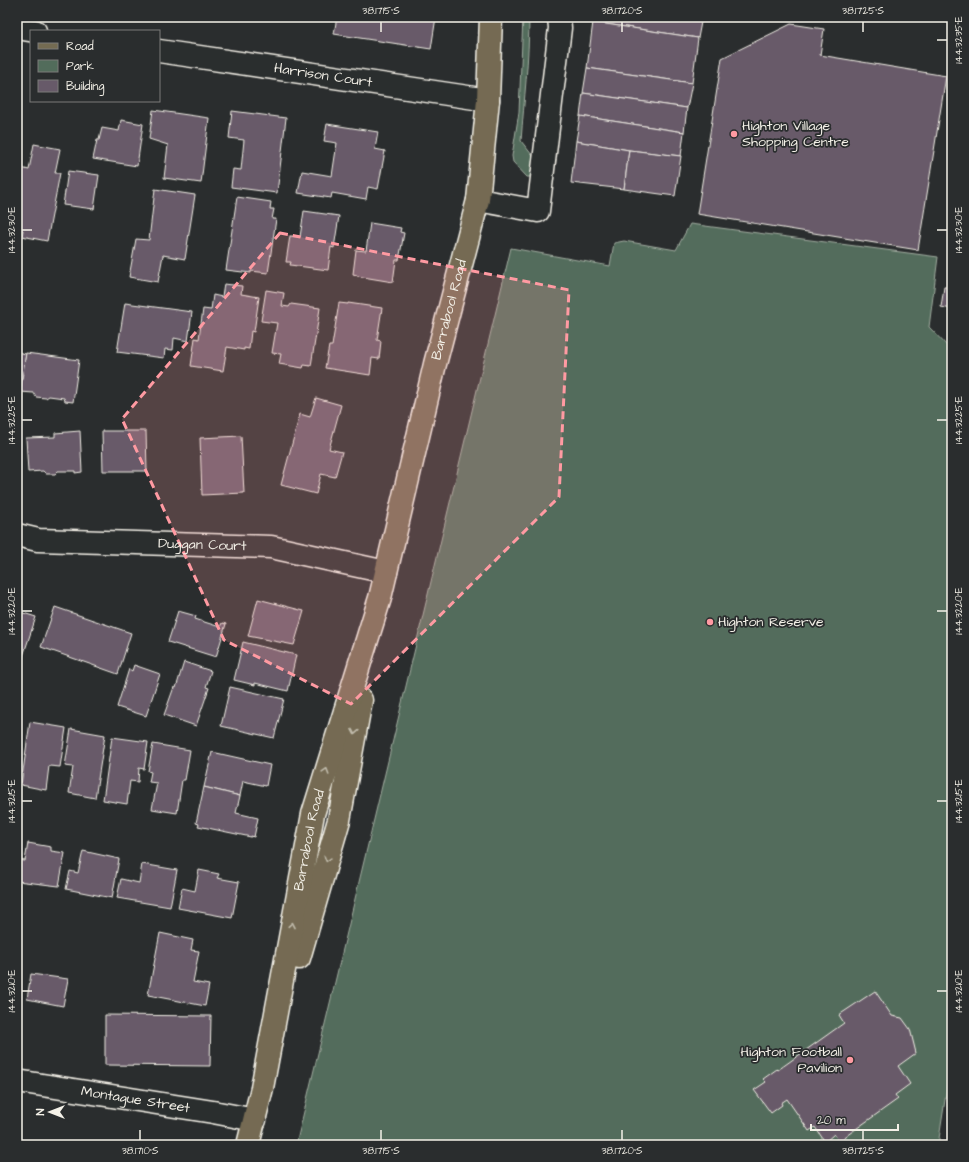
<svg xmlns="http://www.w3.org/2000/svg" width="969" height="1162" font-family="'Architects Daughter',sans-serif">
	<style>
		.green { fill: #526c5b; stroke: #a3aea2 }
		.building { fill: #675a69; stroke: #f4f1e8 }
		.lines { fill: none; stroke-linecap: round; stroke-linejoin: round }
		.minor-casing { stroke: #f4f1e8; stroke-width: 25 }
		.major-casing { stroke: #f4f1e8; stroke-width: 25 }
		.minor { stroke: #2a2d2e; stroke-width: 22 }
		.major { stroke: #746b52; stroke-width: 22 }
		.oneway { stroke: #c1bbac }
		.marked { fill: #ff9aa2; fill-opacity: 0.2; stroke: #ff9aa2; stroke-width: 3; stroke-dasharray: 8 5; stroke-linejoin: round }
		.ticks { fill: none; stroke: #f4f1e8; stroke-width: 1.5 }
		.poi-dot { fill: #ff9aa2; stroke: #2a2d2e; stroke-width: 1.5 }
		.labels { text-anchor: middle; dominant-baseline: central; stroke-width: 3.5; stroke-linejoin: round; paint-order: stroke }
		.street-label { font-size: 14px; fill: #f4f1e8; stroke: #2a2d2e }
		.poi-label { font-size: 14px; fill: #f4f1e8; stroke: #2a2d2e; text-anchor: start }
		.neatline { fill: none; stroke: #f4f1e8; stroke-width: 1.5 }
		.ticks-label { font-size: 10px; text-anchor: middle; fill: #f4f1e8 }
	</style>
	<rect width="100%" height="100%" fill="#2a2d2e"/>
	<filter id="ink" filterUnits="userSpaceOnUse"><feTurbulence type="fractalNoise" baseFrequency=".025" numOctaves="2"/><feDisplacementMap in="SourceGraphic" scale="8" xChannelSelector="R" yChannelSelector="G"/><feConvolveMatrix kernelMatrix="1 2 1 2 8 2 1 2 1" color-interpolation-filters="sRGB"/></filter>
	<g filter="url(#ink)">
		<g class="green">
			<path d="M523,17H529C529,59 524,100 521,141L536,160L532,177H527L513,162L512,156L519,112Z"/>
			<polygon points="690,224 938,257 929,327 952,351 952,1055 938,1145 296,1145 511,248 610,266 614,243 624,241 676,250"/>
		</g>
		<g class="building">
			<polygon points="337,17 374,17 390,19 390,17 436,17 431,49 334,34"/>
			<polygon points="594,17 702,17 698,38 593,22"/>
			<polygon points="593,22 698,38 692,83 587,68"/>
			<polygon points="791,24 824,29 820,55 946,76 918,250 697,214 722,58"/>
			<polygon points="587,68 692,83 687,108 583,93"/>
			<polygon points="583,93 687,108 684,132 580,116"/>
			<polygon points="153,110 209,118 201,183 164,178 168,145 149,139"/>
			<polygon points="232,111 286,118 277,193 231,187 233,169 241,170 244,140 229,138"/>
			<polygon points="580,116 684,132 681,156 629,150 576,141"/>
			<polygon points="121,120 143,124 137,166 93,159 97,140 99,140 102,128 119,131"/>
			<polygon points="327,124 378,132 375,149 385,151 378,189 368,187 366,199 332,193 331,198 298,193 302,171 332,176 337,143 324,141"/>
			<polygon points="576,141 629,150 624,189 571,183"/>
			<polygon points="34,144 60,149 55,173 60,173 47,241 22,236 23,230 17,229 17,167 29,170"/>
			<polygon points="629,150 681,156 675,196 624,189"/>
			<polygon points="68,171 99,175 94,209 63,205"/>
			<polygon points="155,189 195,195 185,259 163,255 158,282 129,277 136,239 149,240"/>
			<polygon points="237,197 271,202 270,209 274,209 272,219 276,219 268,273 251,271 251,273 226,270"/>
			<polygon points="304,211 339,216 334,248 331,247 328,270 290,265 291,262 286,262 290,236 300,237"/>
			<polygon points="370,223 401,228 400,232 404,233 399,260 396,260 393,282 357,276 357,275 353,274 356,250 366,251"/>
			<polygon points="952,272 952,309 941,307 944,287 949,287"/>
			<polygon points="224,284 242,286 241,294 259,297 254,332 251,331 249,349 244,348 244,350 227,347 223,371 191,366 195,338 199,339 203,309 211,310 213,295 222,297"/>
			<polygon points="266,290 284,293 282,306 289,307 291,304 320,308 311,366 304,365 303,368 279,364 281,354 272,353 277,323 261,321"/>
			<polygon points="125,303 192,312 188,341 174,338 173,350 165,349 164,358 117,352"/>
			<polygon points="339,303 348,304 348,303 382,308 377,340 381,341 379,359 372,358 370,375 325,368 329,346 332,346"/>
			<polygon points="17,352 26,354 20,392 17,391"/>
			<polygon points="26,353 79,360 73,402 65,401 64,398 49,396 46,398 36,397 34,393 20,392"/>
			<polygon points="316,398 341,405 329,449 342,452 335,477 321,474 316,494 281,485 300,414 310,417"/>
			<polygon points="80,431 82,472 75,473 75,471 58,471 55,474 46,474 43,471 28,472 26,438 55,437 55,433"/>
			<polygon points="102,431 146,431 147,471 103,471"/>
			<polygon points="241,436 244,493 202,495 200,438"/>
			<polygon points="258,599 304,611 294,645 248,636"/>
			<polygon points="55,607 131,633 118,674 41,647"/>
			<polygon points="17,611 36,617 19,668 17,668"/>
			<polygon points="178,611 196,616 195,619 220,627 222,623 226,624 216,657 168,642"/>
			<polygon points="243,642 296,655 288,691 255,683 255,685 234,680"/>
			<polygon points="184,662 211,671 206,687 209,688 196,726 164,715 174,687 176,688"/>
			<polygon points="134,665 160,674 146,716 117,707 129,669 132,671"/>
			<polygon points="230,687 284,699 274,738 221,726"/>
			<polygon points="30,722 66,728 60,767 49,766 46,790 21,785"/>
			<polygon points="71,729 105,735 95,798 69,793 73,767 65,766"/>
			<polygon points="112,737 148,742 144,769 139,768 138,782 130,781 127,804 103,800"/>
			<polygon points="153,744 190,750 185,780 182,780 177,813 152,809 157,783 149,782 151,772 148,771"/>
			<polygon points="212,752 270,765 266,786 243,781 240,796 204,787"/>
			<polygon points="204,787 240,796 236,813 258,818 254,837 251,836 251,837 198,826 199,824 196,823"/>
			<polygon points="28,843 51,847 51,851 65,853 59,886 17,881 17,860 25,861"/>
			<polygon points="83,851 119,859 112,898 66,889 70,871 78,873"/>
			<polygon points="142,864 177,870 170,907 117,898 121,879 139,883"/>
			<polygon points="199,870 219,874 217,878 239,882 232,918 178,908 182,888 195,891"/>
			<polygon points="160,933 193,940 191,950 199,951 193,982 209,985 205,1006 148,995"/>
			<polygon points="31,974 68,979 63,1006 27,999"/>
			<polygon points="875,991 892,1016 902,1018 910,1029 916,1053 898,1066 910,1084 895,1095 898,1099 839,1141 834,1134 825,1142 815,1127 809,1131 787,1099 781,1103 782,1105 771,1113 754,1090 766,1082 763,1079 777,1069 778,1070 844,1023 839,1015"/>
			<polygon points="105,1015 211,1016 210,1066 105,1065"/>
		</g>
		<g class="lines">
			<g class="minor-casing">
				<g id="minor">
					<polyline points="17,28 35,31"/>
					<path id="s1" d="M159,51L488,100"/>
					<polyline points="478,200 538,211 560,28 559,17"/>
					<path id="s2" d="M17,535L38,540L271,547L386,572"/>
					<path id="s3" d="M17,1081L213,1112L255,1120"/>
				</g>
			</g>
			<g class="major-casing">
				<g id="major">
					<polyline points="299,958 339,820 361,700"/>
					<path id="s4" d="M248,1145L262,1088L313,814L380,598L435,364L478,200L488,100L491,17"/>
				</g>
			</g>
			<use href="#minor" class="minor"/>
			<use href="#major" class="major"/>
		</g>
		<defs><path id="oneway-chevron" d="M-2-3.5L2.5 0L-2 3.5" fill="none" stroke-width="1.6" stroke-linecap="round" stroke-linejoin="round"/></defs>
		<g class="oneway">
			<use href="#oneway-chevron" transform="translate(355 732) rotate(100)"/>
			<use href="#oneway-chevron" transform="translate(326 771) rotate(-73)"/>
			<use href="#oneway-chevron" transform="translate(327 859) rotate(106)"/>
			<use href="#oneway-chevron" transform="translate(292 925) rotate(-79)"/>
		</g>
	</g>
	<path class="marked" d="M280,233L569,290L559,497L351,704L224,640L122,419Z"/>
	<path class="ticks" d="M381,22V32M622,22V32M863,22V32M937,40H947M22,230H32M937,230H947M22,420H32M937,420H947M22,611H32M937,611H947M22,801H32M937,801H947M22,991H32M937,991H947M140,1130V1140M381,1130V1140M622,1130V1140M863,1130V1140"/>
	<g class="poi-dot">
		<circle cx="734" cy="134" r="4"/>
		<circle cx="710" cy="622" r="4"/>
		<circle cx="850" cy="1060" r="4"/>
	</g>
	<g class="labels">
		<g class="street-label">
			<text stroke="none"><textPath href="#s1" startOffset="166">Harrison Court</textPath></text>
			<text stroke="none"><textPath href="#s4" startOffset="860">Barrabool Road</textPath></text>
			<text stroke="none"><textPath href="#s2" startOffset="186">Duggan Court</textPath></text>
			<text stroke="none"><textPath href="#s4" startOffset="311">Barrabool Road</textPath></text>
			<text stroke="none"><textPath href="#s3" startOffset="120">Montague Street</textPath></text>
		</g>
		<g class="poi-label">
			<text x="742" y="126">Highton Village<tspan x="742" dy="16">Shopping Centre</tspan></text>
			<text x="718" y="622">Highton Reserve</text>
			<text x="842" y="1052" text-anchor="end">Highton Football<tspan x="842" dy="16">Pavilion</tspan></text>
		</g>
	</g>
	<rect width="969" height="1162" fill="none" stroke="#2a2d2e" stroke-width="44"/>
	<rect x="30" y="30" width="130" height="72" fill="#2a2d2e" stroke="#7b7b78"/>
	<rect x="38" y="43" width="20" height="6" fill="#746b52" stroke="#7b7b78"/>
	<text x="66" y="50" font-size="12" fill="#f4f1e8">Road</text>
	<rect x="38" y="60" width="20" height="12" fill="#526c5b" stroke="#7b7b78"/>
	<text x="66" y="70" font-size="12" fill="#f4f1e8">Park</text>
	<rect x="38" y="80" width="20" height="12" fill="#675a69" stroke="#7b7b78"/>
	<text x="66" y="90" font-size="12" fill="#f4f1e8">Building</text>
	<g transform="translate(50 1112) rotate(270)" stroke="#2a2d2e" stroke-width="3" paint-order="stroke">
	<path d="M0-3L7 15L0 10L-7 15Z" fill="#f4f1e8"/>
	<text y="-6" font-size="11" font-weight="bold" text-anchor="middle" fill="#f4f1e8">N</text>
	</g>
	<path d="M811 1124v6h87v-6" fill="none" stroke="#f4f1e8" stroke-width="2"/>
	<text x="817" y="1124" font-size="12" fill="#f4f1e8" stroke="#2a2d2e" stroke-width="3" paint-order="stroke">20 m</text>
	<rect x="22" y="22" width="925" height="1118" class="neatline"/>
	<g class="ticks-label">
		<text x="381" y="14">38.1715°S</text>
		<text x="622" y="14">38.1720°S</text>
		<text x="863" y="14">38.1725°S</text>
		<text transform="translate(958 40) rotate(-90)" y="4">144.3235°E</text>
		<text transform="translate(958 230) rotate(-90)" y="4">144.3230°E</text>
		<text transform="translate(11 230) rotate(-90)" y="4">144.3230°E</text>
		<text transform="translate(958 420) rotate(-90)" y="4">144.3225°E</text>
		<text transform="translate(11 420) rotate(-90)" y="4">144.3225°E</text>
		<text transform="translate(958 611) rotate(-90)" y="4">144.3220°E</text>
		<text transform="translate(11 611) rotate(-90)" y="4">144.3220°E</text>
		<text transform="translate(958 801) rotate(-90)" y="4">144.3215°E</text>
		<text transform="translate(11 801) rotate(-90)" y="4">144.3215°E</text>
		<text transform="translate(958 991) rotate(-90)" y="4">144.3210°E</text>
		<text transform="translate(11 991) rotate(-90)" y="4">144.3210°E</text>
		<text x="140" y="1154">38.1710°S</text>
		<text x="381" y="1154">38.1715°S</text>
		<text x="622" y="1154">38.1720°S</text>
		<text x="863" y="1154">38.1725°S</text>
	</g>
</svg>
